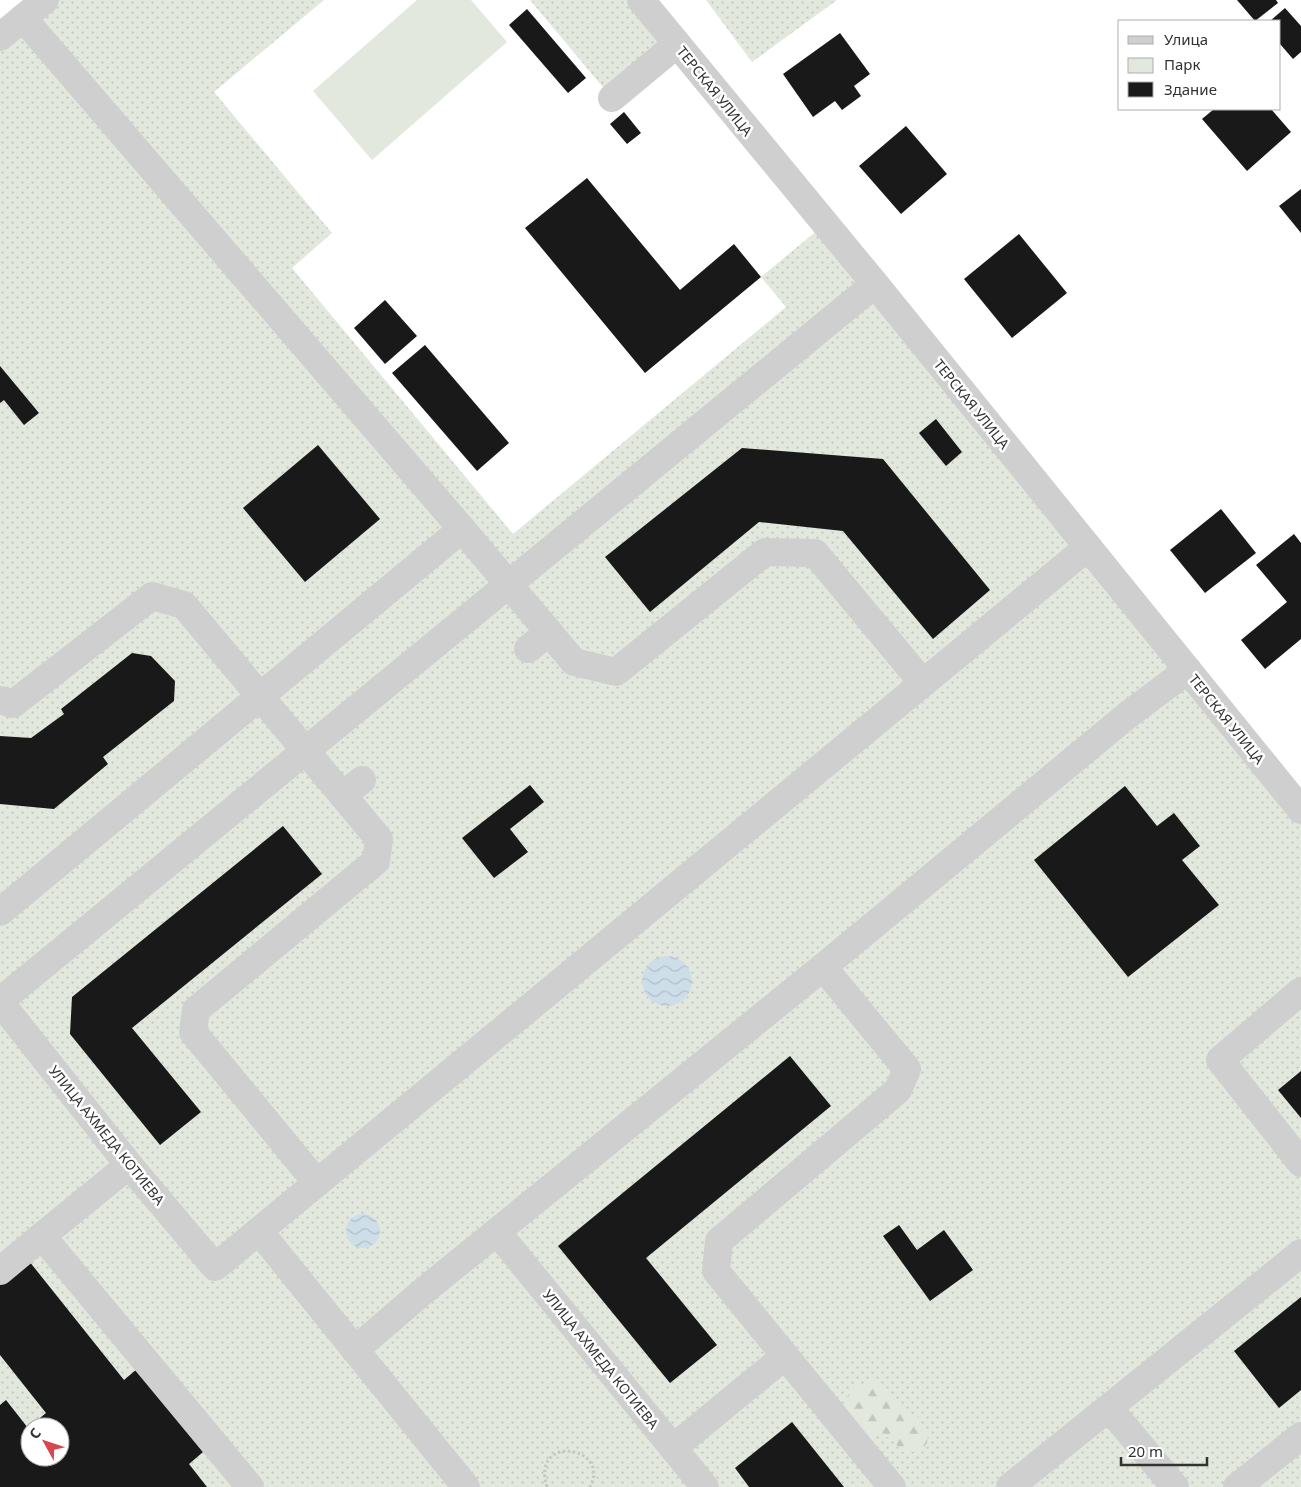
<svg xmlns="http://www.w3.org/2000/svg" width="1301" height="1487" font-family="'Noto Sans',sans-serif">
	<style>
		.grass { fill: url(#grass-dots); fill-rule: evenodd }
		.forest { fill: url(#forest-firs) }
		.park { fill: #e2e8dd }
		.water { fill: url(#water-waves) }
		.building { fill: #191919; fill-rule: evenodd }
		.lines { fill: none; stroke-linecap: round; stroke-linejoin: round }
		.path { stroke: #c6c6c6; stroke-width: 3; stroke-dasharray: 2.5 2.5; stroke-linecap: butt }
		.minor { stroke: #cfcfcf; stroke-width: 28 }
		.labels { text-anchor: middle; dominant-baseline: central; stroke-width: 5; stroke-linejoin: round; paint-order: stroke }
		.street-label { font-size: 14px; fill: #323232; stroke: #fff }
	</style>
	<defs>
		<pattern id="grass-dots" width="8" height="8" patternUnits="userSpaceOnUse" patternTransform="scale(1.25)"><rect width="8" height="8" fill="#e2e8dd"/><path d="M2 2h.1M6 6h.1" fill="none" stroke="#c2c7be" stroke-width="1.8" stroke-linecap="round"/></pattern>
		<pattern id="forest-firs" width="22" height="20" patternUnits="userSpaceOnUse" patternTransform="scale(1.25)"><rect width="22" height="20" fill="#e2e8dd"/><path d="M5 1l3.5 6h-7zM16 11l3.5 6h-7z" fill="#c2c7be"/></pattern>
		<pattern id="water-waves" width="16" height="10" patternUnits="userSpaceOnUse" patternTransform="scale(1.25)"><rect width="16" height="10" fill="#cedee9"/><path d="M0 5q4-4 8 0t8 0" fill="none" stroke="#b1bfc8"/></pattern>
	</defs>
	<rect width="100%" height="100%" fill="#fff"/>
	<g class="grass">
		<path d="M45,0H324L214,92L332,233L292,268L513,534L786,307L761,277L825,224L1301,810V1487H0V37ZM30,1427H60V1457H30Z"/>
		<polygon points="530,0 641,0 670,36 606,91"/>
		<polygon points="706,0 837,0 752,62"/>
	</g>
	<polygon class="forest" points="873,1381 890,1390 899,1407 917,1416 928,1435 927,1443 920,1452 901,1452 895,1442 881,1433 867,1436 842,1408 852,1386"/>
	<polygon class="park" points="417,0 471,0 507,42 372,160 313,91"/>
	<g class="water">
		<circle cx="667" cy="981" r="25"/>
		<circle cx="363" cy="1231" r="17"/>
	</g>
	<g class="building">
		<polygon points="1237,0 1276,0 1278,3 1255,21"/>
		<polygon points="1285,8 1301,26 1301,52 1293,59 1280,44 1280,21 1270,21"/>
		<polygon points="527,9 586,78 568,93 509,25"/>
		<polygon points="840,33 870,74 854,86 861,96 842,110 835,101 813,117 783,74"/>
		<polygon points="1214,109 1271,109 1291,132 1247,171 1202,119"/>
		<polygon points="624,112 641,133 627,144 610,124"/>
		<polygon points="906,126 947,174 901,214 859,166"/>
		<polygon points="587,178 680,290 734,244 761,277 645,373 525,228"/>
		<polygon points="1301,189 1301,233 1279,206"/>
		<polygon points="1019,234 1067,293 1012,338 964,279"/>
		<polygon points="385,300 417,336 385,364 354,328"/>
		<polygon points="425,345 509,443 477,471 392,373"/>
		<polygon points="0,366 39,413 24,425 4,400 0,403"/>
		<polygon points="936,419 962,452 946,466 919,433"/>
		<polygon points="318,445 380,519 305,582 243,508"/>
		<polygon points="742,448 883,459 990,590 933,639 843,531 759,522 650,612 605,557"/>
		<polygon points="1221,509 1256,553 1205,593 1170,550"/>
		<polygon points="1294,534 1301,543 1301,639 1265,669 1241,640 1287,602 1256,565"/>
		<polygon points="132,653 151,656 175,681 174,701 103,757 108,764 54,809 0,804 0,736 31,738 64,714 61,709"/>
		<polygon points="530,785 544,802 510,829 528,852 494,878 462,838"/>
		<polygon points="1125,786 1157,826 1174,813 1200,846 1182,860 1219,905 1128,977 1034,860"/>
		<polygon points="283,826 322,874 132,1028 201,1112 160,1145 70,1034 72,997"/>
		<polygon points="790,1056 831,1106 646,1258 717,1345 670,1383 558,1246"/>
		<polygon points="1301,1071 1301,1118 1278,1090"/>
		<polygon points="899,1225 917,1250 944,1230 973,1270 930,1301 883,1236"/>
		<path d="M29,1261L124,1380L137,1369L203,1452L189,1464L207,1487H0V1405L6,1400L28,1428L46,1413L0,1355V1284ZM30,1427H60V1457H30Z"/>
		<polygon points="1301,1297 1301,1390 1279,1408 1234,1351"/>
		<polygon points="792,1422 844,1487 749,1487 735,1468"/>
	</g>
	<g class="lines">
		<path class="path" d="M547,1487C530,1433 612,1446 590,1487"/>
		<g class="minor">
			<polyline points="641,0 875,284 1301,810"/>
			<polyline points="0,37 45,0"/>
			<polyline points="612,98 677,44"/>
			<polyline points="462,529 574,662 616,672 765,552 815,553 923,683"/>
			<polyline points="528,649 549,632"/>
			<polyline points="0,700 13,704 152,596 184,605 379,839 376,861 196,1010 193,1032 317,1183"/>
			<polyline points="343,795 362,780"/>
			<polyline points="0,912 462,529 23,18"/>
			<polyline points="823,967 907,1069 898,1090 719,1241 716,1271 892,1487"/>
			<polyline points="1301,991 1220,1060 1301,1163"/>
			<polyline points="0,1001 875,284"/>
			<polyline points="0,1002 129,1165 215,1267 1088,547"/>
			<polyline points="259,1231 466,1487"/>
			<polyline points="497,1232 705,1487"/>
			<polyline points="42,1236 129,1165"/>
			<polyline points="0,1271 42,1236 250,1487"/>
			<polyline points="355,1350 420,1294 823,967 1129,714 1188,670"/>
			<polyline points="1109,1408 1175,1487"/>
			<polyline points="673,1448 785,1356"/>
			<polyline points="1010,1487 1301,1253"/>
			<polyline points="1237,1487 1301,1436"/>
		</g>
	</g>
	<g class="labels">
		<g class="street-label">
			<text transform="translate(715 91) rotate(51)">ТЕРСКАЯ УЛИЦА</text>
			<text transform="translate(972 404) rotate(51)">ТЕРСКАЯ УЛИЦА</text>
			<text transform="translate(1227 719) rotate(51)">ТЕРСКАЯ УЛИЦА</text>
			<text transform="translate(107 1135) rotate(51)">УЛИЦА АХМЕДА КОТИЕВА</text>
			<text transform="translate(601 1359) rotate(51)">УЛИЦА АХМЕДА КОТИЕВА</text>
		</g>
	</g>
	<rect x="1118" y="20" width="162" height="90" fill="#ffffff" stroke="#adadad"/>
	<rect x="1128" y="36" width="25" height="8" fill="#cfcfcf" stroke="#adadad"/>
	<text x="1164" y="45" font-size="15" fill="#323232">Улица</text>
	<rect x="1128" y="58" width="25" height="15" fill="#e2e8dd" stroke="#adadad"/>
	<text x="1164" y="70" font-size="15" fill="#323232">Парк</text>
	<rect x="1128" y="82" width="25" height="15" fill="#191919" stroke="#adadad"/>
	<text x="1164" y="95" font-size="15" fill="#323232">Здание</text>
	<g transform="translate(45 1442) rotate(310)"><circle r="24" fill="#ffffff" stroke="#adadad"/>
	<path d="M0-4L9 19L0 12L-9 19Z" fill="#d64850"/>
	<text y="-8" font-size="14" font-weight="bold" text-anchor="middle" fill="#323232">С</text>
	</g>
	<path d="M1121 1457v8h86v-8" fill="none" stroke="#323232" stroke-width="2.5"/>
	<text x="1128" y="1457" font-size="15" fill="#323232" stroke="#ffffff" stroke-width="4" paint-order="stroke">20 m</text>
</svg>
